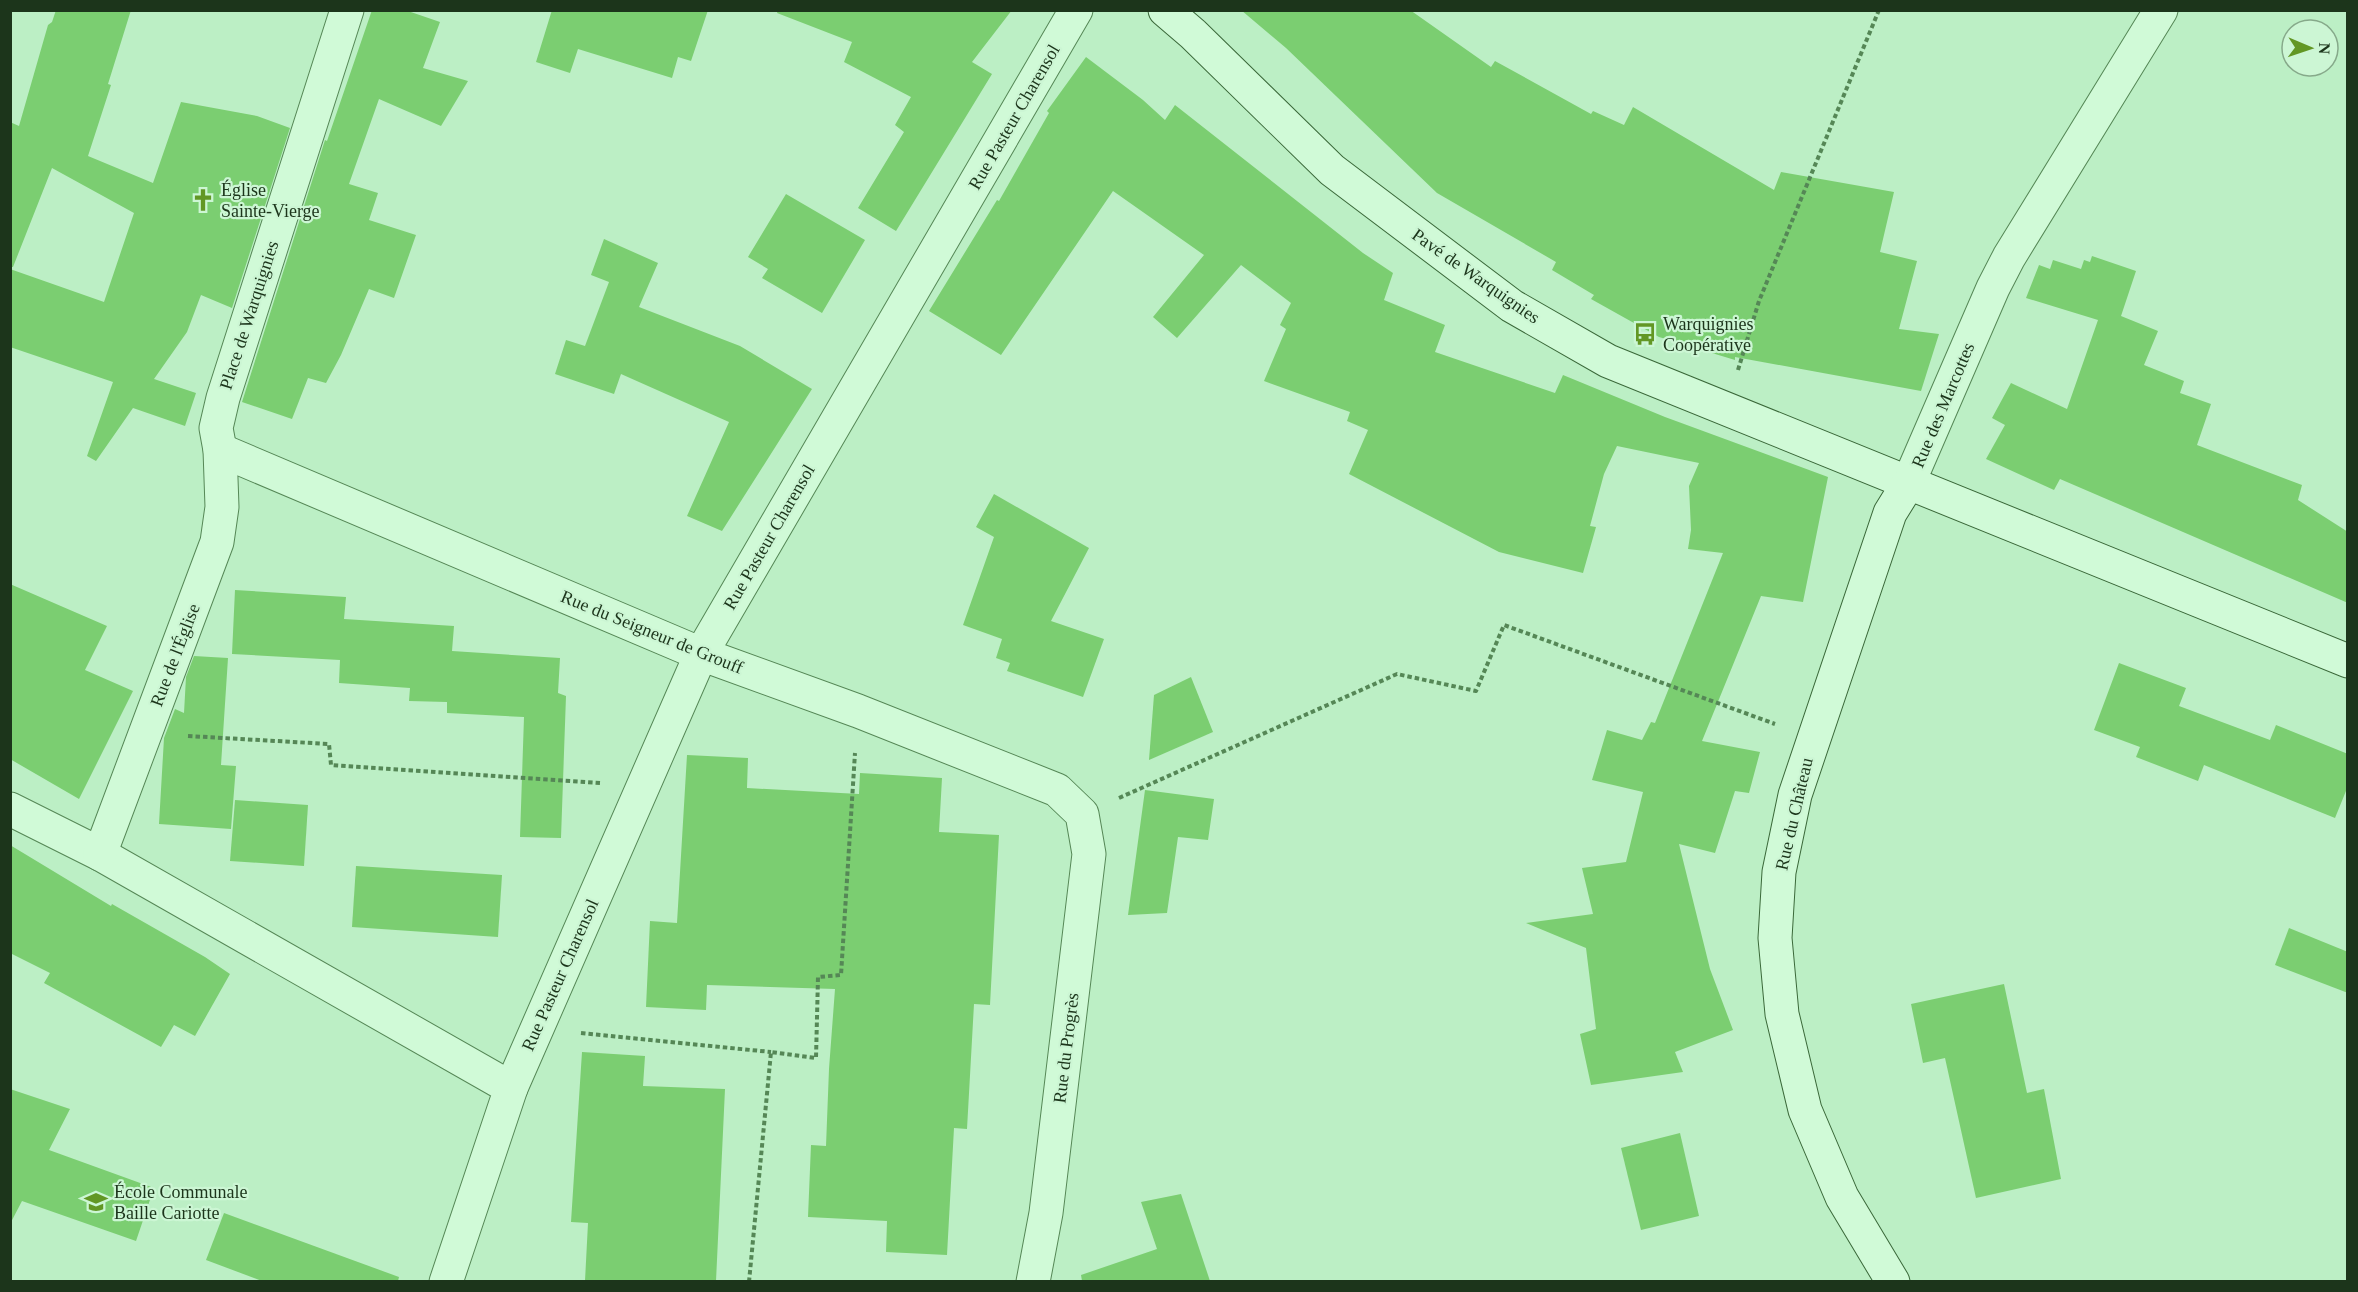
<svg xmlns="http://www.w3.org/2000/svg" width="2358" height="1292" font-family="'Times New Roman',serif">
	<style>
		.building { fill: #7bce71 }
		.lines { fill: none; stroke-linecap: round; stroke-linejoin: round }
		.street-casing { stroke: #558756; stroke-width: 35 }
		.secondary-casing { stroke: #3a6839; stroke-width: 35 }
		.path { stroke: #558756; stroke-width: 4; stroke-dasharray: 4.5 3; stroke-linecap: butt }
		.street { stroke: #d0fad7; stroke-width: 33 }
		.secondary { stroke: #d0fad7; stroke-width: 33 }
		.labels { text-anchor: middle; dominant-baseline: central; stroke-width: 4.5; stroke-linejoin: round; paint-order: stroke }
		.street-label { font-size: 18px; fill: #1c351b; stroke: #ccf6d4 }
		.poi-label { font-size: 18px; fill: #1c351b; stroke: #ccf6d4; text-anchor: start }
	</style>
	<rect width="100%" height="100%" fill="#bcefc5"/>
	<g class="building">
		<polygon points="56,10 131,10 108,84 111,85 88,156 153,183 181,102 257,116 290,128 232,308 201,295 187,332 154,379 196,393 185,426 133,408 96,461 87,456 113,382 10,347 10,269 104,302 134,213 52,168 13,267 10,267 10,122 19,126 48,25 52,22"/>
		<polygon points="372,10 405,10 440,22 423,68 468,81 441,126 379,99 349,184 378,193 369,220 416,235 394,298 369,289 341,355 326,383 308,378 292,419 242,402 325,140 327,141"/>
		<polygon points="552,10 708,10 691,61 678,57 672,78 578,49 570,73 536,62"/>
		<polygon points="778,10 1012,10 972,62 992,74 896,231 858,208 904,132 895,125 911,97 844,62 852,42 777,13"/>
		<polygon points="1241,10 1410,10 1491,67 1495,61 1591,114 1593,111 1624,125 1633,107 1774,190 1781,172 1894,192 1880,252 1917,261 1899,329 1939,334 1921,391 1735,357 1735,360 1659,337 1591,299 1594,295 1552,270 1556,262 1437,193 1286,48"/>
		<polygon points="1086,57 1143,100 1165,120 1175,105 1363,253 1393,273 1384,300 1445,325 1435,352 1555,393 1563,375 1665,417 1828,477 1803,602 1761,596 1702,741 1760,752 1749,793 1735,791 1715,853 1679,844 1710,969 1733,1030 1675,1052 1683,1072 1591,1085 1580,1034 1596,1029 1586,948 1526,923 1593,914 1582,868 1626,862 1643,792 1592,780 1607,730 1642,740 1651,722 1655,723 1723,553 1688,549 1691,530 1689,486 1699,463 1617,446 1604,474 1590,526 1596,527 1583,573 1499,552 1349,474 1368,430 1347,421 1350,412 1264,381 1286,329 1280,325 1291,303 1241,265 1177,338 1153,317 1204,255 1113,191 1001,355 929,311 997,200 999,201 1049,113 1047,111"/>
		<polygon points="786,194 865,240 822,313 762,278 768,269 748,257"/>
		<polygon points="604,239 658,263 639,307 740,346 812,389 722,531 687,516 729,422 621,374 614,394 555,374 566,340 585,346 609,282 591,275"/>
		<polygon points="2092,256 2136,271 2121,316 2158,331 2144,365 2184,381 2180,393 2211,404 2197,445 2302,485 2298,500 2348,532 2348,603 2060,479 2054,490 1986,459 2005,425 1992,418 2011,383 2067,409 2098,320 2026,298 2039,265 2050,269 2053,260 2081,269 2084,260 2090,262"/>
		<polygon points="994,494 1089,548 1051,621 1104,639 1083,697 1007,671 1010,663 996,658 1002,639 963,625 994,537 976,527"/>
		<polygon points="10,584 107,626 85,670 133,691 79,799 10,759"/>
		<polygon points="235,590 346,597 344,619 454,626 452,651 560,658 558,693 566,696 561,838 520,837 524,717 447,713 447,702 409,701 410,688 339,683 340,660 232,654"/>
		<polygon points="194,656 228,658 221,765 236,766 231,829 159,824 164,738 175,709 184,713 186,677"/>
		<polygon points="2119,663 2186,688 2179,706 2270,740 2276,725 2348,754 2348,786 2335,818 2204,765 2198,781 2136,757 2140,747 2094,730"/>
		<polygon points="1191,677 1213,732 1149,760 1154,695"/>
		<polygon points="687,755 748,758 747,788 859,794 860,773 942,778 939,832 999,835 990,1005 974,1004 967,1129 954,1128 947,1255 886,1252 887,1221 808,1217 811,1145 826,1146 829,1069 835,989 707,985 706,1010 646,1007 650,921 677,923"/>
		<polygon points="1145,790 1214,799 1208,840 1178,837 1167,913 1128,915"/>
		<polygon points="235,800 308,805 304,866 230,861"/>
		<polygon points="10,845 111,906 112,904 205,957 230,974 195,1036 174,1025 161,1047 44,983 50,973 10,953"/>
		<polygon points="356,866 502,875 498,937 352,927"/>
		<polygon points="2289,928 2348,952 2348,993 2275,965"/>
		<polygon points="2004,984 2027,1093 2044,1089 2061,1179 1976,1198 1945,1058 1923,1063 1911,1004"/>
		<polygon points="582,1052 645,1056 643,1086 725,1089 716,1281 585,1281 588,1223 571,1222"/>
		<polygon points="10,1089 70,1109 49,1150 154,1188 136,1241 22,1201 10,1224"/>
		<polygon points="1680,1133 1699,1216 1641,1230 1621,1148"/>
		<polygon points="1181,1194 1210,1281 1082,1281 1081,1275 1157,1249 1141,1202"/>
		<polygon points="224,1213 399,1277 398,1281 262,1281 206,1260"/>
	</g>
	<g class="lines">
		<g class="street-casing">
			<g id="street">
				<polyline points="220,450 701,654 858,711 1057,790 1082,814 1089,854 1046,1213 1033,1282"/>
				<polyline points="1908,484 1993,288 2009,257 2161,10"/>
				<polyline points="10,809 100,854 511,1088 446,1282"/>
				<polyline points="100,854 217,542 222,507 220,450 216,428 223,398 347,10"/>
				<polyline points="511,1088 701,654 1076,10"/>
			</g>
		</g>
		<g class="secondary-casing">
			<g id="secondary">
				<polyline points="1165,10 1193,34 1332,170 1512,306 1608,361 2348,661"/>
				<polyline points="1893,1282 1842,1197 1805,1110 1782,1014 1775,938 1779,872 1795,795 1890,513 1908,484"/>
			</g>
		</g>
		<g class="path">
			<polyline points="1738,370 1759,301 1879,10"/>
			<polyline points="188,736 329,744 331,765 600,783"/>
			<polyline points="1119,798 1397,674 1476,691 1504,625 1775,724"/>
			<polyline points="581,1033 771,1052"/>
			<polyline points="749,1282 771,1052 816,1058 818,977 841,975 855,753"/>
		</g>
		<use href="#street" class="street"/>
		<use href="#secondary" class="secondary"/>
	</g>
	<defs>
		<g id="church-bare" transform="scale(1.8)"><path d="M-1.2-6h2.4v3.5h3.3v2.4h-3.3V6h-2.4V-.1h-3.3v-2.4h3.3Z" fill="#629724" stroke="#ccf6d4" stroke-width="2.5" paint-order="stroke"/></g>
		<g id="bus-bare" transform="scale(1.8)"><path d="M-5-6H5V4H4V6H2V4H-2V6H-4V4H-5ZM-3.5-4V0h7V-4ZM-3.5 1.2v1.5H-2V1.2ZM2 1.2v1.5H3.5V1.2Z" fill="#629724" stroke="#ccf6d4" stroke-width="2.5" paint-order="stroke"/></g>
		<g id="school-bare" transform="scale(1.8)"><path d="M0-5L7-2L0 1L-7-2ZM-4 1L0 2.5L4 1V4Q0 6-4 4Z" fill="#629724" stroke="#ccf6d4" stroke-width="2.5" paint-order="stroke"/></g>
	</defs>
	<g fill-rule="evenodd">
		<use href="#church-bare" x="203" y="200"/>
		<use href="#bus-bare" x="1645" y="334"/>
		<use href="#school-bare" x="96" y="1202"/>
	</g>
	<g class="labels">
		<g class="street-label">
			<text transform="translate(1014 117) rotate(-60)">Rue Pasteur Charensol</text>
			<text transform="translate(1476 276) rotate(35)">Pavé de Warquignies</text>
			<text transform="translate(249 315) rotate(-72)">Place de Warquignies</text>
			<text transform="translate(1943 405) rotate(-67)">Rue des Marcottes</text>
			<text transform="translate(769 537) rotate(-60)">Rue Pasteur Charensol</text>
			<text transform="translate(652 632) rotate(22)">Rue du Seigneur de Grouff</text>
			<text transform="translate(175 655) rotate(-69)">Rue de l'Église</text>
			<text transform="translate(1794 814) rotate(-77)">Rue du Château</text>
			<text transform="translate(560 975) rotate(-66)">Rue Pasteur Charensol</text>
			<text transform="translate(1066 1048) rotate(-83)">Rue du Progrès</text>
		</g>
		<g class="poi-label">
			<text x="221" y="190">Église<tspan x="221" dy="21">Sainte-Vierge</tspan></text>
			<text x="1663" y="324">Warquignies<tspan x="1663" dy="21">Coopérative</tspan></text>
			<text x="114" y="1192">École Communale<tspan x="114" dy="21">Baille Cariotte</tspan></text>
		</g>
	</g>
	<rect width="2358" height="1292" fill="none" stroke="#1c351b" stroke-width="24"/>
	<g transform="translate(2310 48) rotate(92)"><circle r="28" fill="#ccf6d4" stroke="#86a98a" stroke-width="1.5"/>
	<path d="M0-4.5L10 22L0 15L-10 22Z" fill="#629724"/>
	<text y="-9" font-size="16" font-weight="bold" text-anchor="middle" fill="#1c351b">N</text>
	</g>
</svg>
